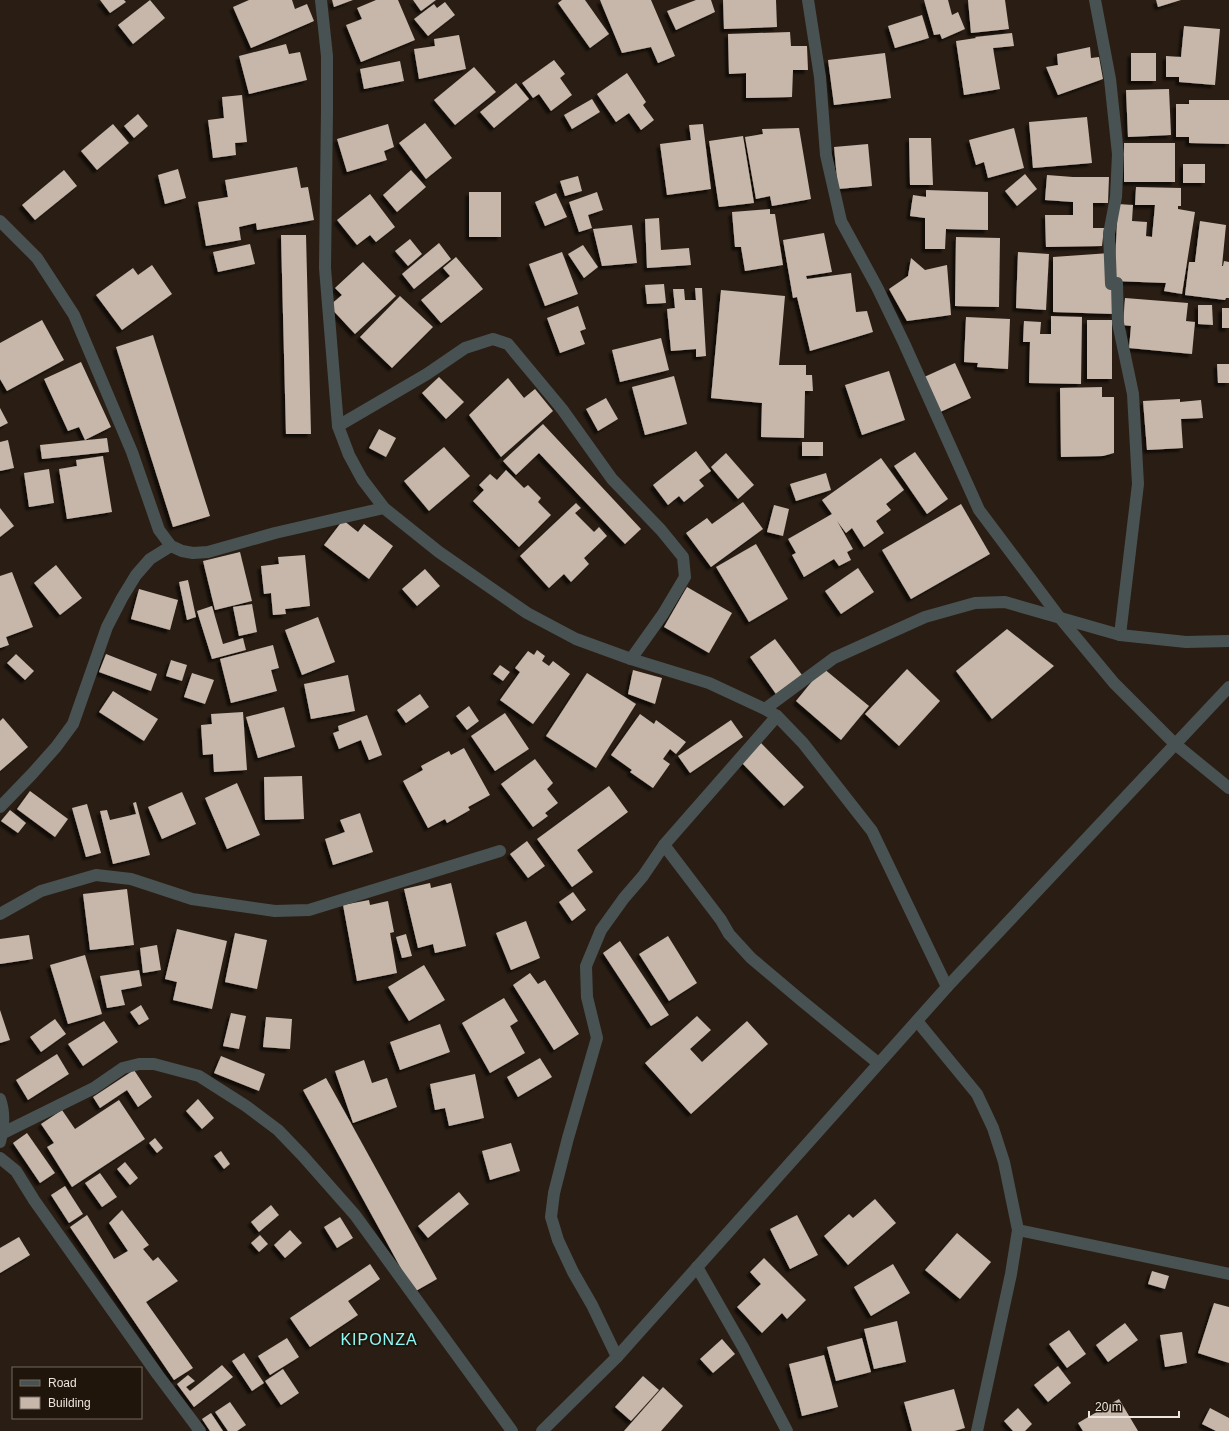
<svg xmlns="http://www.w3.org/2000/svg" width="1229" height="1431" font-family="Helvetica,sans-serif">
	<style>
		.building { fill: #c7b7aa; filter: url(#shadow) }
		.lines { fill: none; stroke-linecap: round; stroke-linejoin: round }
		.minor { stroke: #495252; stroke-width: 12 }
		.labels { text-anchor: middle; dominant-baseline: central; stroke-width: 4; stroke-linejoin: round; paint-order: stroke }
		.quarter-label { font-size: 16px; letter-spacing: 1px; fill: #8df9f7; stroke: #20150b }
	</style>
	<defs>
		<filter id="shadow"><feDropShadow dx="-3.5" dy="3.5" stdDeviation="1" flood-color="#0009"/></filter>
	</defs>
	<rect width="100%" height="100%" fill="#2a1e14"/>
	<g class="building">
		<polygon points="100,0 124,0 126,2 110,13"/>
		<polygon points="150,0 165,18 133,44 118,25"/>
		<polygon points="249,0 292,0 295,9 307,4 314,21 251,48 233,7"/>
		<polygon points="332,0 353,0 334,7"/>
		<polygon points="376,0 398,0 415,40 361,62 346,25 362,19 357,8"/>
		<polygon points="413,0 436,0 421,11"/>
		<polygon points="562,0 585,0 609,34 590,48 558,3"/>
		<polygon points="600,0 651,0 675,56 658,63 651,47 622,53"/>
		<polygon points="696,0 711,0 715,12 676,30 667,11"/>
		<polygon points="723,0 776,0 777,27 724,29"/>
		<polygon points="924,0 948,0 952,15 958,12 965,29 942,39 940,34 934,35"/>
		<polygon points="968,0 1005,0 1009,29 971,33"/>
		<polygon points="1156,0 1181,0 1158,7"/>
		<polygon points="445,2 455,15 428,36 414,19 434,4 437,8"/>
		<polygon points="922,15 929,38 895,48 888,26"/>
		<polygon points="1184,26 1220,29 1215,85 1179,82 1179,77 1166,77 1166,56 1181,57"/>
		<polygon points="790,32 791,46 807,46 808,70 793,70 792,97 746,98 746,73 729,74 728,34"/>
		<polygon points="1012,33 1014,46 993,48 1000,89 964,95 956,41 976,38 975,37"/>
		<polygon points="459,35 466,69 419,79 414,49 435,46 434,39"/>
		<polygon points="286,44 289,54 300,52 307,80 249,94 239,56"/>
		<polygon points="1090,47 1091,58 1099,57 1103,79 1058,95 1046,67 1058,65 1057,54"/>
		<polygon points="885,53 891,98 834,105 828,60"/>
		<rect x="1131" y="53" width="25" height="28"/>
		<polygon points="554,60 565,74 560,78 572,95 551,111 539,94 533,98 522,83"/>
		<polygon points="400,61 404,81 364,89 360,69"/>
		<polygon points="474,67 496,92 455,125 434,100"/>
		<polygon points="627,73 646,102 643,105 654,120 641,130 629,113 616,122 597,94"/>
		<polygon points="516,83 529,99 494,128 480,112"/>
		<polygon points="1169,89 1171,135 1128,137 1126,90"/>
		<polygon points="242,95 247,142 235,143 236,155 213,158 208,120 224,118 222,97"/>
		<polygon points="592,99 600,112 572,129 564,115"/>
		<polygon points="1189,100 1229,100 1229,144 1189,143 1189,137 1176,137 1176,104 1189,104"/>
		<polygon points="138,114 148,126 134,138 124,126"/>
		<polygon points="1087,117 1092,163 1033,168 1029,122"/>
		<polygon points="425,123 452,158 426,179 399,143"/>
		<polygon points="113,124 129,143 97,170 81,151"/>
		<polygon points="388,124 394,147 384,151 387,160 347,172 337,139"/>
		<polygon points="703,124 711,189 667,195 660,144 691,140 689,125"/>
		<polygon points="799,128 811,199 772,206 770,196 756,199 745,137 763,134 762,129"/>
		<polygon points="1014,128 1024,168 988,178 984,162 976,165 969,140"/>
		<polygon points="743,136 754,203 719,207 709,141"/>
		<polygon points="909,138 931,138 933,185 910,185"/>
		<rect x="1124" y="143" width="51" height="39"/>
		<polygon points="868,144 872,186 838,189 834,147"/>
		<rect x="1183" y="164" width="22" height="19"/>
		<polygon points="297,167 301,188 308,187 314,220 257,230 256,223 239,227 241,240 206,246 198,202 228,197 225,180"/>
		<polygon points="178,169 186,198 165,204 158,175"/>
		<polygon points="64,170 77,186 35,220 22,205"/>
		<polygon points="411,170 426,187 397,212 383,195"/>
		<polygon points="1025,174 1037,189 1017,206 1005,191"/>
		<polygon points="1047,175 1073,177 1109,177 1108,203 1093,203 1093,228 1104,228 1102,246 1046,247 1045,215 1073,215 1073,202 1045,200"/>
		<polygon points="578,176 582,191 565,196 560,181"/>
		<polygon points="1136,187 1181,188 1181,206 1178,206 1178,209 1195,212 1182,294 1164,291 1166,283 1114,281 1118,204 1133,205 1132,221 1147,222 1146,236 1152,237 1155,205 1135,205"/>
		<polygon points="926,190 988,192 988,230 946,229 945,249 925,249 925,218 910,216 913,195 926,197"/>
		<rect x="469" y="192" width="32" height="45"/>
		<polygon points="597,192 603,210 588,215 592,228 579,232 569,202"/>
		<polygon points="556,193 567,217 545,226 535,202"/>
		<polygon points="370,194 395,227 376,242 370,235 357,245 337,220"/>
		<polygon points="770,209 770,214 775,214 783,265 745,271 741,247 735,247 732,212"/>
		<polygon points="659,218 661,250 689,248 691,265 647,268 645,219"/>
		<polygon points="1200,221 1226,225 1222,266 1223,266 1224,261 1229,262 1229,298 1226,298 1225,300 1185,295 1189,262 1195,262"/>
		<polygon points="632,225 637,263 602,266 593,229"/>
		<polygon points="824,233 832,272 806,276 807,279 851,273 856,312 867,311 873,332 810,351 797,297 793,298 783,240"/>
		<polygon points="281,235 306,235 311,434 286,434"/>
		<polygon points="956,237 1000,238 999,307 955,306"/>
		<polygon points="410,239 422,254 408,266 395,251"/>
		<polygon points="439,243 451,259 414,289 402,274"/>
		<polygon points="250,244 255,264 218,272 213,252"/>
		<polygon points="583,245 598,267 584,278 568,254"/>
		<polygon points="562,252 578,294 545,306 529,264"/>
		<polygon points="1018,252 1049,254 1046,310 1016,308"/>
		<polygon points="1110,253 1116,286 1114,314 1053,312 1053,257"/>
		<polygon points="456,257 483,289 441,323 421,300 450,276 443,268"/>
		<polygon points="911,258 925,270 947,265 951,315 907,321 889,289 908,276"/>
		<polygon points="363,262 396,296 355,334 329,306 342,295 335,288"/>
		<polygon points="152,265 172,294 122,330 96,295 133,268 138,275"/>
		<polygon points="664,284 666,303 647,304 645,285"/>
		<polygon points="695,288 702,288 706,356 696,357 696,349 671,351 667,309 675,308 673,289 684,289 685,300 696,300"/>
		<polygon points="721,290 785,296 779,365 806,365 806,375 812,375 813,391 805,391 804,438 761,437 762,403 711,398"/>
		<polygon points="400,296 433,327 392,368 360,337"/>
		<polygon points="1125,298 1188,303 1186,321 1195,322 1192,354 1129,348 1131,326 1123,325"/>
		<polygon points="1198,305 1212,305 1213,325 1198,324"/>
		<polygon points="578,306 586,329 580,331 585,344 560,353 547,318"/>
		<rect x="1222" y="308" width="7" height="20"/>
		<polygon points="1051,316 1082,317 1081,384 1029,383 1030,342 1023,342 1024,321 1041,322 1040,334 1051,334"/>
		<polygon points="966,317 1010,319 1008,369 977,367 978,363 964,362"/>
		<polygon points="42,320 64,360 7,391 0,379 0,343"/>
		<rect x="1087" y="320" width="25" height="59"/>
		<polygon points="153,335 210,516 173,527 116,347"/>
		<polygon points="661,338 669,370 620,382 612,350"/>
		<polygon points="81,362 111,427 85,440 79,427 68,431 44,379"/>
		<polygon points="955,363 971,398 938,413 922,378"/>
		<polygon points="1217,364 1229,364 1229,383 1218,383"/>
		<polygon points="889,371 905,420 862,435 845,385"/>
		<polygon points="674,376 687,424 645,435 632,387"/>
		<polygon points="439,377 464,402 446,419 422,393"/>
		<polygon points="508,378 524,398 535,389 553,411 501,457 469,415"/>
		<polygon points="1102,387 1102,397 1114,397 1114,453 1103,456 1061,457 1060,388"/>
		<polygon points="606,398 618,419 598,431 586,409"/>
		<polygon points="1180,399 1180,402 1201,400 1203,418 1181,419 1183,448 1147,450 1143,401"/>
		<polygon points="0,408 8,423 0,427"/>
		<polygon points="543,424 641,529 625,544 539,453 516,475 503,461"/>
		<polygon points="379,429 396,438 386,457 369,448"/>
		<polygon points="107,438 109,452 42,459 40,445"/>
		<polygon points="8,440 14,468 0,471 0,442"/>
		<rect x="802" y="442" width="21" height="14"/>
		<polygon points="444,447 470,476 429,511 404,481"/>
		<polygon points="696,451 711,471 699,480 704,486 684,502 679,496 668,505 653,485"/>
		<polygon points="915,452 948,499 927,514 894,466"/>
		<polygon points="726,453 754,485 738,499 711,467"/>
		<polygon points="103,456 112,512 67,519 59,469 77,466 76,460"/>
		<polygon points="881,458 904,490 886,504 891,510 876,521 884,533 864,547 852,528 846,533 837,521 853,549 847,552 851,560 839,566 834,559 804,577 792,555 796,553 788,539 832,514 822,500"/>
		<polygon points="49,469 54,503 29,507 24,473"/>
		<polygon points="506,470 524,488 528,485 541,498 538,502 551,515 519,547 473,501 484,490 479,485 490,474 497,480"/>
		<polygon points="826,473 831,490 796,501 790,484"/>
		<polygon points="743,502 763,529 711,567 686,533 707,518 712,524"/>
		<polygon points="576,503 581,508 575,513 594,532 599,527 607,536 584,558 589,564 571,582 564,574 549,588 520,556"/>
		<polygon points="961,504 990,554 911,599 882,550"/>
		<polygon points="774,505 789,509 783,536 767,532"/>
		<polygon points="0,508 14,526 0,537"/>
		<polygon points="343,520 358,532 364,524 393,546 369,579 324,545"/>
		<polygon points="756,544 788,599 749,622 716,567"/>
		<polygon points="240,552 252,601 215,610 203,561"/>
		<polygon points="305,555 310,606 285,609 286,614 273,615 271,593 264,594 261,566 279,564 278,557"/>
		<polygon points="56,565 82,598 60,615 34,583"/>
		<polygon points="858,568 874,592 841,614 825,591"/>
		<polygon points="425,569 440,586 417,606 402,589"/>
		<polygon points="12,572 33,627 6,637 9,645 0,648 0,576"/>
		<polygon points="188,580 196,617 187,620 179,582"/>
		<polygon points="687,587 732,613 709,653 664,627"/>
		<polygon points="139,589 178,600 170,630 131,619"/>
		<polygon points="252,604 257,632 239,636 233,607"/>
		<polygon points="212,606 223,644 243,638 246,650 212,659 197,611"/>
		<polygon points="318,617 335,662 302,675 285,630"/>
		<polygon points="1007,629 1054,666 992,719 956,671"/>
		<polygon points="775,639 802,675 776,694 750,657"/>
		<polygon points="273,645 279,668 271,670 277,691 231,703 220,659"/>
		<polygon points="537,650 545,656 542,661 549,666 553,661 570,674 533,724 500,700 520,672 515,668 528,651 534,655"/>
		<polygon points="16,654 34,671 25,680 7,663"/>
		<polygon points="106,654 157,674 151,691 99,672"/>
		<polygon points="171,660 187,665 182,681 166,676"/>
		<polygon points="500,665 510,672 503,681 493,674"/>
		<polygon points="823,668 869,706 841,740 796,701"/>
		<polygon points="907,669 940,701 899,746 865,714"/>
		<polygon points="633,670 662,678 655,704 628,694"/>
		<polygon points="192,673 214,680 205,704 184,697"/>
		<polygon points="587,673 636,704 596,768 546,736"/>
		<polygon points="348,675 355,711 311,719 304,684"/>
		<polygon points="113,691 158,719 144,741 99,712"/>
		<polygon points="420,694 429,707 406,723 397,710"/>
		<polygon points="469,706 479,721 467,730 456,716"/>
		<polygon points="284,707 295,747 258,758 246,717"/>
		<polygon points="243,712 247,770 214,772 213,754 203,755 201,725 212,724 211,714"/>
		<polygon points="505,713 529,749 495,771 471,736"/>
		<polygon points="640,714 654,724 656,720 686,742 676,754 670,749 663,759 670,764 653,788 630,772 632,770 611,755"/>
		<polygon points="367,715 382,755 369,760 361,740 339,749 333,733 339,731 338,726"/>
		<polygon points="3,718 28,747 0,771 0,721"/>
		<polygon points="731,720 743,737 690,773 678,756"/>
		<polygon points="761,743 804,787 784,806 742,763"/>
		<polygon points="464,748 490,795 468,807 470,810 447,823 445,819 428,828 403,781 423,770 421,766 449,751 451,755"/>
		<polygon points="535,759 553,783 547,789 558,803 545,813 548,816 533,827 501,784"/>
		<polygon points="302,776 304,819 265,820 264,777"/>
		<polygon points="237,783 260,835 227,849 205,798"/>
		<polygon points="609,786 628,812 577,850 593,872 572,887 537,839"/>
		<polygon points="30,791 68,819 55,837 17,809"/>
		<polygon points="182,792 196,824 162,839 148,807"/>
		<polygon points="136,802 150,855 113,864 100,811 107,810 110,820 136,814 133,803"/>
		<polygon points="87,804 101,853 86,857 72,808"/>
		<polygon points="10,810 26,823 18,833 1,821"/>
		<polygon points="360,813 373,852 333,865 325,839 345,832 340,820"/>
		<polygon points="527,841 545,866 528,878 510,854"/>
		<polygon points="430,883 431,888 451,883 466,946 435,953 433,944 418,948 404,889"/>
		<polygon points="127,889 134,945 90,950 83,894"/>
		<polygon points="573,892 586,910 572,921 559,902"/>
		<polygon points="369,900 370,905 388,901 394,932 390,933 397,973 357,981 343,905"/>
		<polygon points="526,921 540,958 511,970 496,933"/>
		<polygon points="177,929 227,941 212,1009 173,1000 177,982 165,979"/>
		<polygon points="235,933 267,940 257,989 225,982"/>
		<polygon points="406,934 412,956 402,958 396,937"/>
		<polygon points="29,935 33,959 0,964 0,939"/>
		<polygon points="668,936 697,983 669,1001 639,954"/>
		<polygon points="620,941 669,1015 651,1026 603,953"/>
		<polygon points="157,945 161,970 143,973 140,948"/>
		<polygon points="85,955 102,1014 68,1024 50,965"/>
		<polygon points="424,965 445,1000 409,1021 388,987"/>
		<polygon points="139,970 142,986 121,990 125,1005 107,1008 100,976"/>
		<polygon points="530,973 538,984 545,980 579,1034 554,1050 513,985"/>
		<polygon points="504,998 518,1021 510,1026 525,1053 490,1073 462,1023"/>
		<polygon points="141,1005 149,1019 139,1025 130,1012"/>
		<polygon points="0,1010 10,1040 0,1043"/>
		<polygon points="231,1013 246,1016 239,1049 223,1046"/>
		<polygon points="697,1016 711,1030 690,1049 702,1062 747,1021 768,1044 691,1114 645,1063"/>
		<polygon points="266,1017 292,1019 290,1049 263,1047"/>
		<polygon points="55,1019 66,1034 41,1052 30,1037"/>
		<polygon points="104,1021 118,1042 83,1066 68,1044"/>
		<polygon points="440,1024 450,1052 400,1070 390,1042"/>
		<polygon points="57,1054 69,1074 28,1100 16,1080"/>
		<polygon points="221,1056 265,1074 259,1091 214,1073"/>
		<polygon points="540,1058 552,1077 518,1097 507,1077"/>
		<polygon points="364,1060 372,1083 387,1078 397,1107 353,1123 335,1071"/>
		<polygon points="134,1070 152,1097 138,1107 127,1090 100,1108 93,1097"/>
		<polygon points="475,1074 484,1118 449,1126 445,1108 435,1110 430,1084"/>
		<polygon points="326,1078 437,1279 414,1292 303,1090"/>
		<polygon points="198,1099 214,1118 202,1129 186,1111"/>
		<polygon points="119,1100 145,1139 72,1187 47,1147 54,1143 41,1124 62,1110 75,1129"/>
		<polygon points="27,1133 55,1173 40,1183 13,1143"/>
		<polygon points="155,1138 163,1148 157,1153 149,1143"/>
		<polygon points="511,1143 520,1171 490,1180 482,1151"/>
		<polygon points="221,1151 230,1164 224,1169 214,1156"/>
		<polygon points="125,1162 138,1178 130,1185 117,1169"/>
		<polygon points="100,1173 117,1197 102,1207 85,1183"/>
		<polygon points="65,1186 83,1214 69,1223 51,1195"/>
		<polygon points="459,1192 469,1204 428,1238 418,1226"/>
		<polygon points="875,1199 896,1223 848,1265 824,1236 849,1214 853,1218"/>
		<polygon points="271,1205 279,1215 259,1232 251,1222"/>
		<polygon points="122,1210 149,1245 143,1249 153,1261 158,1257 178,1281 146,1302 193,1368 174,1380 70,1227 87,1215 114,1259 128,1251 109,1223"/>
		<polygon points="797,1215 818,1255 790,1269 770,1229"/>
		<polygon points="340,1217 353,1238 337,1248 324,1227"/>
		<polygon points="290,1230 302,1243 285,1258 274,1245"/>
		<polygon points="957,1233 991,1262 960,1299 925,1270"/>
		<polygon points="260,1235 268,1244 259,1252 251,1243"/>
		<polygon points="19,1237 30,1255 0,1273 0,1248"/>
		<polygon points="764,1258 806,1300 787,1319 782,1313 762,1333 737,1307 761,1284 750,1272"/>
		<polygon points="370,1264 380,1279 348,1301 358,1315 310,1347 290,1318"/>
		<polygon points="893,1264 910,1293 871,1316 854,1287"/>
		<polygon points="1152,1271 1169,1276 1165,1289 1148,1284"/>
		<polygon points="1214,1303 1229,1307 1229,1363 1198,1353"/>
		<polygon points="897,1321 906,1362 874,1369 864,1329"/>
		<polygon points="1125,1323 1138,1340 1108,1362 1096,1345"/>
		<polygon points="1069,1330 1086,1354 1067,1368 1049,1344"/>
		<polygon points="1182,1332 1187,1363 1165,1367 1160,1335"/>
		<polygon points="287,1338 299,1357 270,1375 258,1356"/>
		<polygon points="862,1338 871,1372 836,1381 827,1347"/>
		<polygon points="722,1339 735,1354 713,1373 700,1359"/>
		<polygon points="244,1353 264,1383 252,1391 232,1361"/>
		<polygon points="824,1355 838,1407 802,1416 789,1364"/>
		<polygon points="222,1365 233,1377 194,1407 177,1384 188,1375 195,1381 186,1387 190,1391"/>
		<polygon points="1058,1366 1071,1383 1048,1402 1034,1385"/>
		<polygon points="283,1369 299,1393 281,1405 265,1381"/>
		<polygon points="643,1376 659,1390 631,1421 615,1407"/>
		<polygon points="663,1387 683,1406 661,1431 624,1431"/>
		<polygon points="954,1389 965,1428 954,1431 912,1431 904,1402"/>
		<polygon points="1119,1399 1138,1431 1083,1431 1078,1423"/>
		<polygon points="230,1402 246,1425 237,1431 228,1431 215,1412"/>
		<polygon points="1018,1408 1032,1424 1025,1431 1013,1431 1004,1421"/>
		<polygon points="1210,1408 1229,1418 1229,1431 1216,1431 1202,1424"/>
		<polygon points="211,1413 223,1431 210,1431 202,1419"/>
	</g>
	<g class="lines">
		<g class="minor">
			<polyline points="321,0 327,56 327,110 325,268 338,426 349,455 362,479 384,508 439,552 527,613 576,639 631,659 709,683 765,709 777,716 803,743 872,831 947,987"/>
			<polyline points="808,0 820,77 826,155 841,221 877,287 904,343 979,510 1060,618 1114,683 1175,744 1229,788"/>
			<polyline points="1095,0 1110,79 1118,154 1116,197 1109,234 1111,284 1117,283 1118,323 1133,394 1138,484 1120,635"/>
			<polyline points="0,221 37,258 74,315 132,452 159,530 171,546 182,551 193,553 208,552 275,533 384,508"/>
			<polyline points="338,426 427,374 465,348 493,339 508,344 562,409 612,479 661,530 683,557 685,577 663,614 631,659"/>
			<polyline points="765,709 834,658 925,617 975,603 1005,602 1120,635 1186,642 1229,641"/>
			<polyline points="0,807 32,774 56,747 73,724 107,627 122,598 136,575 150,559 171,546"/>
			<polyline points="664,845 721,920 729,934 751,958 802,1001 878,1063"/>
			<polyline points="0,914 41,891 96,875 131,879 192,899 275,911 309,910 500,851"/>
			<polyline points="917,1021 977,1094 993,1128 1004,1162 1018,1230 1011,1274 977,1431"/>
			<path d="M0,1099C5,1113 4,1127 0,1142"/>
			<polyline points="3,1133 94,1088 123,1068 139,1064 154,1064 199,1076 246,1106 278,1130 303,1156 355,1215 512,1431"/>
			<polyline points="0,1158 16,1171 34,1200 158,1375 200,1431"/>
			<polyline points="1018,1230 1229,1274"/>
			<polyline points="697,1267 744,1349 787,1431"/>
			<polyline points="617,1357 592,1305 573,1272 558,1240 551,1217 554,1193 568,1138 597,1038 587,997 586,966 601,930 624,898 643,876 664,845 777,716"/>
			<polyline points="542,1431 617,1357 947,987 1229,687"/>
		</g>
	</g>
	<g class="labels">
		<g class="quarter-label">
			<text x="379" y="1339">KIPONZA</text>
		</g>
	</g>
	<rect x="12" y="1367" width="130" height="52" fill="#20150b" stroke="#72685f"/>
	<rect x="20" y="1380" width="20" height="6" fill="#495252" stroke="#72685f"/>
	<text x="48" y="1387" font-size="12" fill="#ece4dd">Road</text>
	<rect x="20" y="1397" width="20" height="12" fill="#c7b7aa" stroke="#72685f"/>
	<text x="48" y="1407" font-size="12" fill="#ece4dd">Building</text>
	<path d="M1089 1411v6h90v-6" fill="none" stroke="#ece4dd" stroke-width="2"/>
	<text x="1095" y="1411" font-size="12" fill="#ece4dd" stroke="#20150b" stroke-width="3" paint-order="stroke">20 m</text>
</svg>
